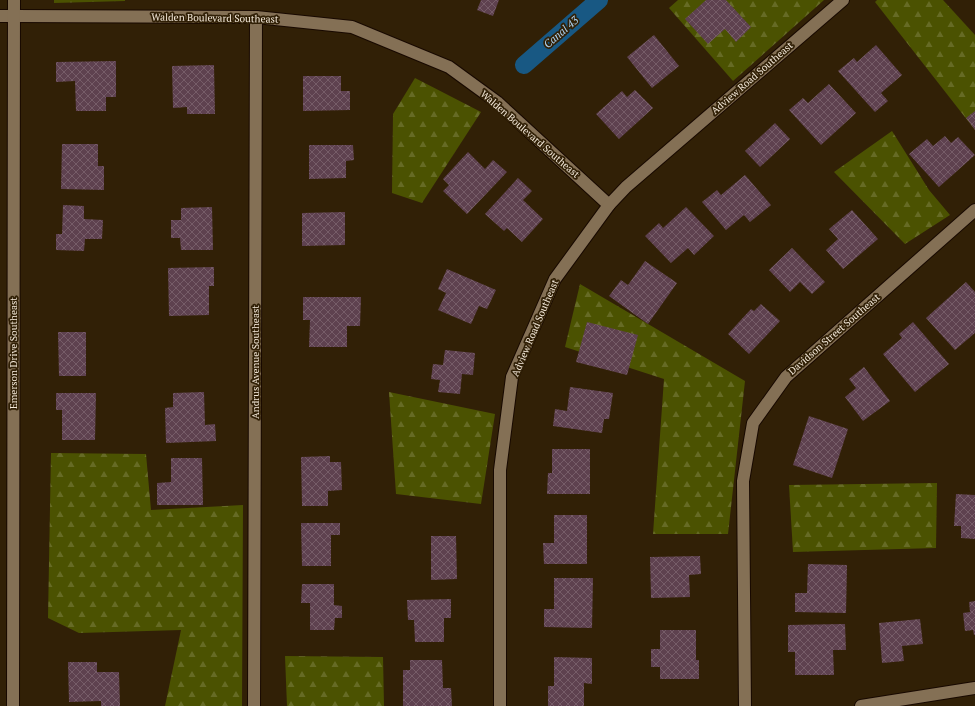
<svg xmlns="http://www.w3.org/2000/svg" width="975" height="706" font-family="'PT Serif',serif">
	<style>
		.forest { fill: url(#forest-firs) }
		.lines { fill: none; stroke-linecap: round; stroke-linejoin: round }
		.canal { stroke: #185883; stroke-width: 18 }
		.building { fill: url(#building-cross-hatch) }
		.street-casing { stroke: #180900; stroke-width: 14 }
		.secondary-casing { stroke: #180900; stroke-width: 14 }
		.street { stroke: #847055; stroke-width: 12 }
		.secondary { stroke: #847055; stroke-width: 12 }
		.labels { text-anchor: middle; dominant-baseline: central; stroke-width: 3.5; stroke-linejoin: round; paint-order: stroke }
		.street-label { font-size: 10px; fill: #f4e9da; stroke: #312006 }
		.water-label { font-size: 11px; font-style: italic; fill: #acd2f1; stroke: #312006 }
	</style>
	<defs>
		<pattern id="forest-firs" width="22" height="20" patternUnits="userSpaceOnUse"><rect width="22" height="20" fill="#4b5201"/><path d="M5 1l3.5 6h-7zM16 11l3.5 6h-7z" fill="#666b25"/></pattern>
		<pattern id="building-cross-hatch" width="8" height="8" patternUnits="userSpaceOnUse"><rect width="8" height="8" fill="#5e414f"/><path d="M0 0l8 8M0 8l8-8" fill="none" stroke="#765c68"/></pattern>
	</defs>
	<rect width="100%" height="100%" fill="#312006"/>
	<g class="forest">
		<polygon points="54,0 125,0 125,1 54,3"/>
		<polygon points="678,0 824,0 733,81 669,8"/>
		<polygon points="877,0 943,0 975,35 975,130 875,2"/>
		<polygon points="415,78 481,112 422,203 392,193 393,114"/>
		<polygon points="892,131 929,190 950,215 905,244 834,172"/>
		<polygon points="580,284 745,381 728,534 653,534 664,379 565,347"/>
		<polygon points="389,392 495,414 481,504 396,494"/>
		<polygon points="51,453 146,454 151,510 243,505 242,706 165,706 181,630 79,633 48,618"/>
		<polygon points="937,483 936,548 793,552 789,485"/>
		<polygon points="285,656 383,657 384,706 287,706"/>
	</g>
	<g class="lines">
		<polyline class="canal" points="524,65 599,0"/>
	</g>
	<g class="building">
		<polygon points="481,0 499,0 493,16 477,10"/>
		<polygon points="706,0 726,0 751,27 736,42 725,29 708,44 685,19"/>
		<polygon points="654,35 679,66 652,88 627,57"/>
		<polygon points="876,45 902,75 881,93 888,101 875,112 838,71 854,58 857,62"/>
		<polygon points="116,61 116,97 106,97 106,111 76,111 75,81 56,82 56,62"/>
		<polygon points="214,65 215,114 187,114 187,107 173,108 172,66"/>
		<polygon points="303,76 341,76 341,91 350,91 350,110 303,111"/>
		<polygon points="829,84 856,113 821,145 789,110 803,98 808,103"/>
		<polygon points="635,90 653,108 619,139 596,114 622,91 627,97"/>
		<polygon points="975,111 975,130 966,118"/>
		<polygon points="775,123 790,139 760,167 745,151"/>
		<polygon points="945,136 951,143 958,137 975,155 939,187 909,154 927,139 933,146"/>
		<polygon points="62,144 98,144 98,166 104,166 104,190 61,189"/>
		<polygon points="309,145 353,145 354,160 346,161 346,178 309,179"/>
		<polygon points="468,152 485,169 493,160 507,172 467,214 443,191 449,185 443,179"/>
		<polygon points="745,175 771,205 750,222 744,215 726,230 702,202 717,190 721,195"/>
		<polygon points="518,178 532,191 523,200 543,219 522,242 507,228 504,231 485,214"/>
		<polygon points="63,205 84,206 84,219 103,220 102,239 85,239 84,251 56,250 56,234 62,234"/>
		<polygon points="212,207 213,250 181,250 180,238 171,238 171,220 181,220 181,208"/>
		<polygon points="686,207 714,236 694,255 688,248 671,263 645,236 659,223 663,228"/>
		<polygon points="852,210 878,239 843,269 826,250 838,239 829,229"/>
		<polygon points="345,212 345,245 302,246 302,213"/>
		<polygon points="792,248 825,282 812,294 800,282 790,292 769,270"/>
		<polygon points="645,261 677,283 648,324 609,296 621,280 628,285"/>
		<polygon points="214,267 214,286 209,286 209,315 169,316 168,268"/>
		<polygon points="447,269 496,290 487,309 479,306 471,324 438,310 446,293 438,289"/>
		<polygon points="966,282 975,292 975,333 955,350 926,318"/>
		<polygon points="303,297 361,297 360,326 347,326 347,347 309,347 310,320 303,320"/>
		<polygon points="761,304 780,321 749,354 728,334 751,309 754,311"/>
		<polygon points="587,322 638,335 627,375 576,362"/>
		<polygon points="913,322 949,364 915,392 883,354 902,338 899,334"/>
		<polygon points="58,332 86,332 86,376 59,376"/>
		<polygon points="445,350 475,353 473,375 462,374 460,394 438,392 440,380 431,379 433,364 443,365"/>
		<polygon points="864,367 890,401 863,421 845,397 856,388 849,379"/>
		<polygon points="570,387 613,393 609,419 604,419 602,433 553,426 555,409 567,411"/>
		<polygon points="204,392 205,425 215,424 216,441 166,443 165,408 173,407 173,393"/>
		<polygon points="56,393 96,393 95,440 62,440 62,410 56,410"/>
		<polygon points="809,416 848,429 832,478 793,465"/>
		<polygon points="552,449 590,449 590,494 547,494 548,473 552,473"/>
		<polygon points="330,456 330,462 341,462 342,490 328,491 328,506 302,506 301,457"/>
		<polygon points="171,458 202,458 203,505 157,505 157,483 171,482"/>
		<polygon points="956,494 975,495 975,539 961,538 961,526 954,526"/>
		<polygon points="554,515 587,515 587,564 544,564 543,543 554,543"/>
		<polygon points="301,523 340,523 340,535 331,535 331,566 302,566"/>
		<polygon points="431,536 456,536 457,579 431,580"/>
		<polygon points="700,556 701,574 689,575 690,597 651,598 650,557"/>
		<polygon points="808,564 847,565 846,613 795,612 795,593 807,593"/>
		<polygon points="554,578 593,578 592,628 544,627 544,609 554,609"/>
		<polygon points="302,584 334,584 334,605 342,606 342,618 335,618 334,630 310,630 310,603 301,603"/>
		<polygon points="451,599 451,618 444,618 444,642 415,642 414,620 408,620 407,600"/>
		<polygon points="975,601 975,635 974,635 973,630 965,631 963,613 970,612 969,602"/>
		<polygon points="920,619 923,644 902,646 904,661 882,663 879,623"/>
		<polygon points="845,624 846,650 833,650 834,675 795,675 795,652 788,652 788,625"/>
		<polygon points="660,630 696,630 696,660 699,660 699,679 660,679 660,667 651,667 651,649 660,649"/>
		<polygon points="554,657 592,658 592,684 584,683 584,706 548,706 548,686 554,686"/>
		<polygon points="410,660 442,660 443,688 451,688 452,706 403,706 403,670 410,670"/>
		<polygon points="68,662 97,662 97,672 119,672 120,706 101,706 101,701 69,702"/>
	</g>
	<g class="lines">
		<g class="street-casing">
			<g id="street">
				<polyline points="14,16 256,17 352,27 449,67 497,102 609,205"/>
				<polyline points="254,706 256,17"/>
				<polyline points="500,706 500,470 512,377 555,279 609,205 626,187 843,0"/>
				<polyline points="745,706 743,481 753,423 786,377 975,210"/>
				<polyline points="861,706 975,688"/>
			</g>
		</g>
		<g class="secondary-casing">
			<g id="secondary">
				<polyline points="0,16 14,16"/>
				<polyline points="13,706 14,0"/>
			</g>
		</g>
		<use href="#street" class="street"/>
		<use href="#secondary" class="secondary"/>
	</g>
	<g class="labels">
		<g class="street-label">
			<text transform="translate(215 18) rotate(1)">Walden Boulevard Southeast</text>
			<text transform="translate(752 78) rotate(-41)">Adview Road Southeast</text>
			<text transform="translate(530 134) rotate(41)">Walden Boulevard Southeast</text>
			<text transform="translate(535 328) rotate(-67)">Adview Road Southeast</text>
			<text transform="translate(834 334) rotate(-41)">Davidson Street Southeast</text>
			<text transform="translate(13 353) rotate(-90)">Emerson Drive Southeast</text>
			<text transform="translate(255 362) rotate(-90)">Andrus Avenue Southeast</text>
		</g>
		<g class="water-label">
			<text transform="translate(561 32) rotate(-41)">Canal 43</text>
		</g>
	</g>
</svg>
